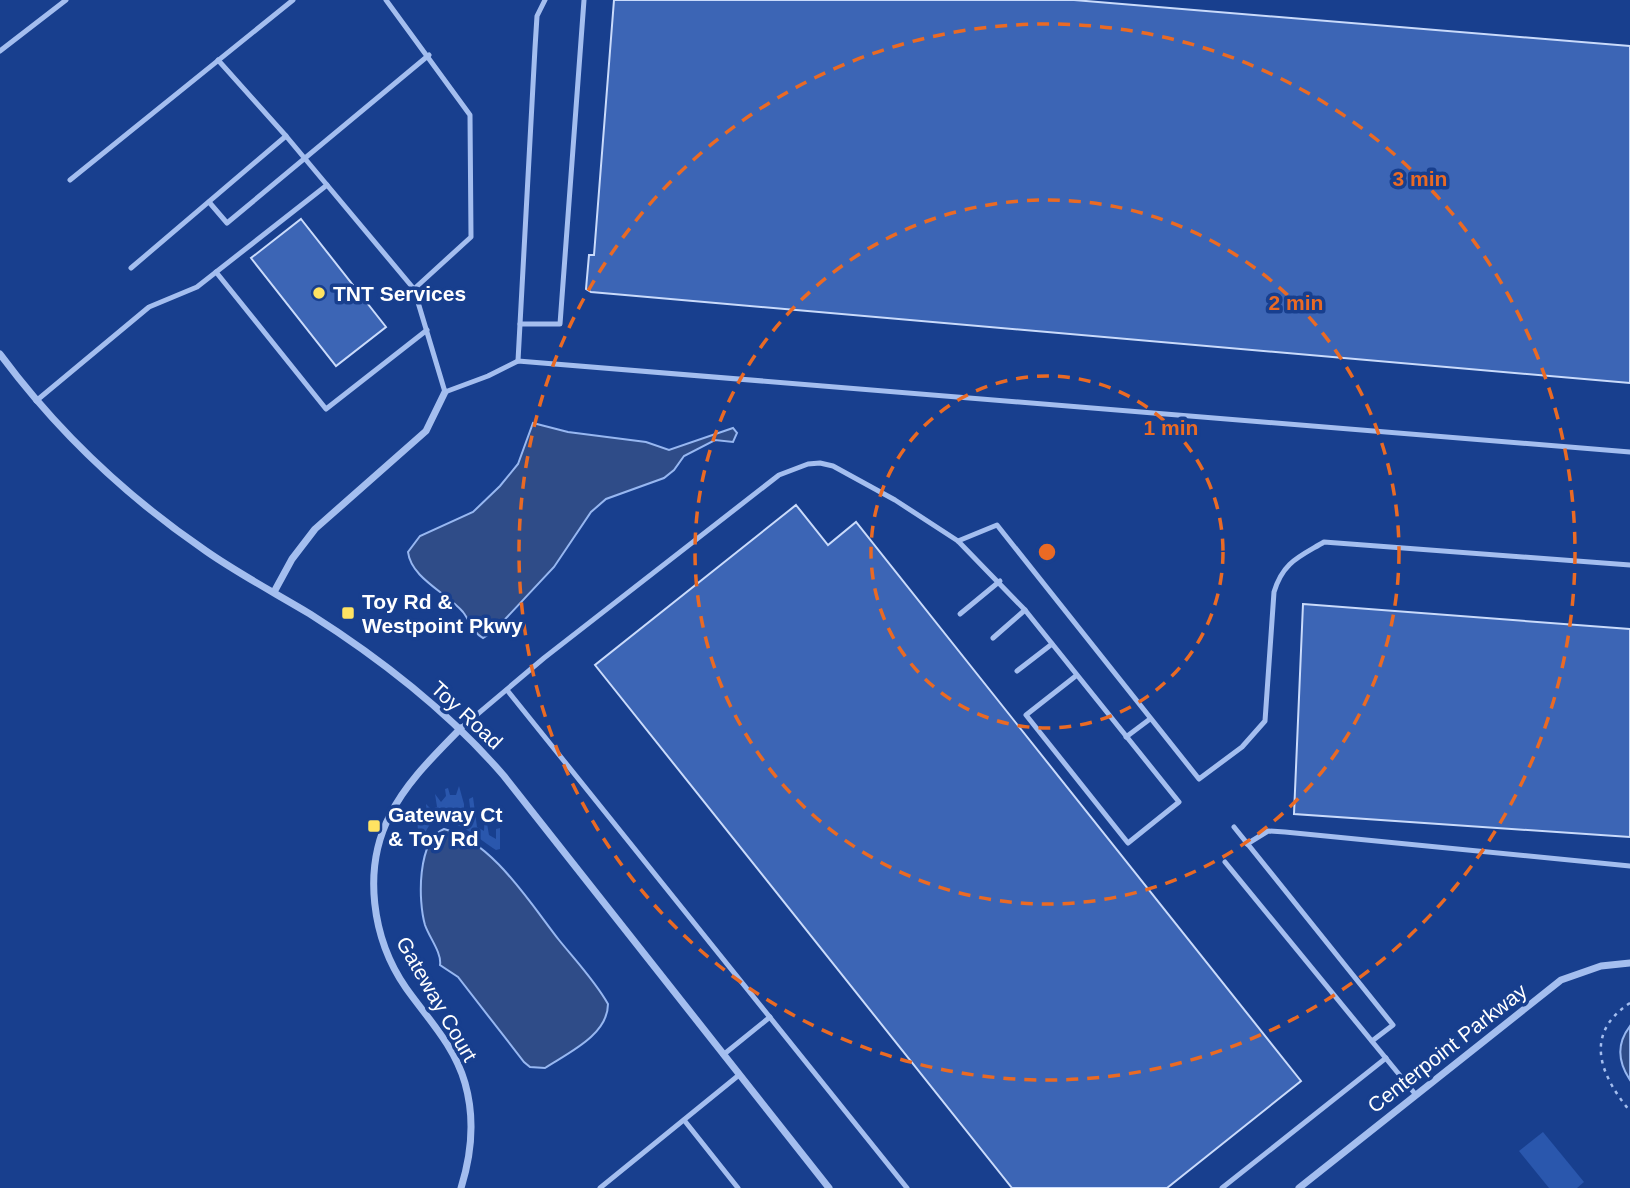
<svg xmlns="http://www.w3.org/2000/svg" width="1630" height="1188" font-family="Helvetica,sans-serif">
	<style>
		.green { fill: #2a57ad }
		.water { fill: #2f4c88; stroke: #97b7f1; stroke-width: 2 }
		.building { fill: #3c65b5; stroke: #cadbfb; stroke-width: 2 }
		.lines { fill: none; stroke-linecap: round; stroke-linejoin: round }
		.path { stroke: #a4beef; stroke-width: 2.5; stroke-dasharray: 3.5 5; stroke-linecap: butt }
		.service { stroke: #a4beef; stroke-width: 5 }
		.minor { stroke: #a4beef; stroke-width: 7 }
		.ring { fill: none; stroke: #ea6a24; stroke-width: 3.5; stroke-dasharray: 12 9 }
		.poi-dot { fill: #ffe362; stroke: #183f8e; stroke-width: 2.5 }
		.labels { text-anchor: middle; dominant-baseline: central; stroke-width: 7; stroke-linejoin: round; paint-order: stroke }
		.poi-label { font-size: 21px; font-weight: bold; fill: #fff; stroke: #183f8e; text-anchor: start }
		.street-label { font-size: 21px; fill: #fff; stroke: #183f8e }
		.centre { fill: #ea6a24; stroke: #183f8e; stroke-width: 3.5 }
		.ring-label { font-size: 21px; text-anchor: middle; font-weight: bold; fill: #ea6a24; stroke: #183f8e; stroke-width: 7; stroke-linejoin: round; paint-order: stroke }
	</style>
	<rect width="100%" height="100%" fill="#183f8e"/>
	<g class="green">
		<path d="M459,786L464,804V819L472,823L469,799L473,797L477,827L484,831L485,812L489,835L496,839V829L500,828V849L496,850C478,839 455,816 432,821L424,834L418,832L417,813L423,817L427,813L426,804L431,809L437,807L435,794L441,802L446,796L445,789L448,788L450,795H456Z"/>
		<polygon points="1543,1132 1584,1182 1577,1188 1549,1188 1519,1151"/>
	</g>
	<g class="water">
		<path d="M533,423L568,432L646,442L669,450L733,428L737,433L733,442L715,440L684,456L674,470L664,478L606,499L591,512L554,567L495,630L483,638C473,633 470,621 463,612C447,593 411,578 408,552L420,536L473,512L500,486L518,464Z"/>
		<path d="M444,829C492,841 530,903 559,940C576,961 595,981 608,1004C608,1035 568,1053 545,1068L530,1067L524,1062L458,977L440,965C442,953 429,937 425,925C418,901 417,840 444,829Z"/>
		<path d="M1630,1026V1080C1618,1062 1616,1044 1630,1026Z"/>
	</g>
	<g class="building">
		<polygon points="614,0 1074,0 1630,46 1630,383 591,292 586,289 589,255 594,255"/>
		<polygon points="301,219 386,327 336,366 251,258"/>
		<polygon points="796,505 828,545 856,522 1301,1081 1167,1188 1012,1188 595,665"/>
		<polygon points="1303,604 1630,629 1630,837 1294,814"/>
	</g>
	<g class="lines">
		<path class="path" d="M1630,1003C1583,1034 1600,1075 1630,1111"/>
		<g class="service">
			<polyline points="386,0 470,115 471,237 414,289"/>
			<polyline points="0,51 66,0"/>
			<polyline points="218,60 286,136"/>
			<polyline points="70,180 293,0"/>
			<polyline points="209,202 227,223 429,55"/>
			<polyline points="131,268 286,136 327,185"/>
			<polyline points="216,272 326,409 427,330"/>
			<polyline points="520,324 560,324 584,0"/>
			<polyline points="518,361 535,48 537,16 545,0"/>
			<polyline points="36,401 149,307 197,287 327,185 414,289 445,392 488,376 518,361 1630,452"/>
			<path d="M958,541L997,525L1199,779L1242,747L1265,721L1274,592C1283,562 1299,557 1324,542L1630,565"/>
			<polyline points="960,614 1000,581"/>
			<polyline points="993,638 1025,610"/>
			<polyline points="1017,671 1052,644"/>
			<polyline points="507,690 907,1188"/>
			<polyline points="461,728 544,658 779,475 808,464 820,463 833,466 895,500 958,541 1025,610 1179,802 1128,843 1026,715 1077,675"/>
			<polyline points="1126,737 1150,719"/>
			<polyline points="1234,827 1393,1025 1372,1041"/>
			<polyline points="1247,844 1268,831 1285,832 1630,866"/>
			<polyline points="1225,862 1416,1095"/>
			<polyline points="723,1055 770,1017"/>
			<polyline points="684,1120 738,1188"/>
			<polyline points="600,1188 739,1075"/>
			<polyline points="1222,1188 1386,1058"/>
		</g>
		<g class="minor">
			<path d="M0,354C57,431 127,497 206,551C239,574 275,593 310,614C381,659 449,712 504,776L829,1188"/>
			<polyline points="274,592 292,559 315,529 426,431 445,392"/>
			<path d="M461,1188C472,1153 475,1118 465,1083C454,1045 428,1019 406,988C372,939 362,869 390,815C407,781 435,755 461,728"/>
			<polyline points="1299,1188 1561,980 1601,966 1630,963"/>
		</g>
	</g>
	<g class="ring">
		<circle cx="1047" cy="552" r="176"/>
		<circle cx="1047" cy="552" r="352"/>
		<circle cx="1047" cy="552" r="528"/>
	</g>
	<g class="poi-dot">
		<circle cx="319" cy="293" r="7"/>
		<rect x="341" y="606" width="14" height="14" rx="3.5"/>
		<rect x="367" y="819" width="14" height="14" rx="3.5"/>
	</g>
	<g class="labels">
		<g class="poi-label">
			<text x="333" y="293">TNT Services</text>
			<text x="362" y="601">Toy Rd &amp;<tspan x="362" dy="24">Westpoint Pkwy</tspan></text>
			<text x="388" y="814">Gateway Ct<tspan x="388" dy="24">&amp; Toy Rd</tspan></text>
		</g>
		<g class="street-label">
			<text transform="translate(467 715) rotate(43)">Toy Road</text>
			<text transform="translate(437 999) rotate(60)">Gateway Court</text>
			<text transform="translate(1447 1048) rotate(-38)">Centerpoint Parkway</text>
		</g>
	</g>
	<circle cx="1047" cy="552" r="10" class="centre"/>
	<g class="ring-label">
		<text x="1420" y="186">3 min</text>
		<text x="1296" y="310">2 min</text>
		<text x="1171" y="435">1 min</text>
	</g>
</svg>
